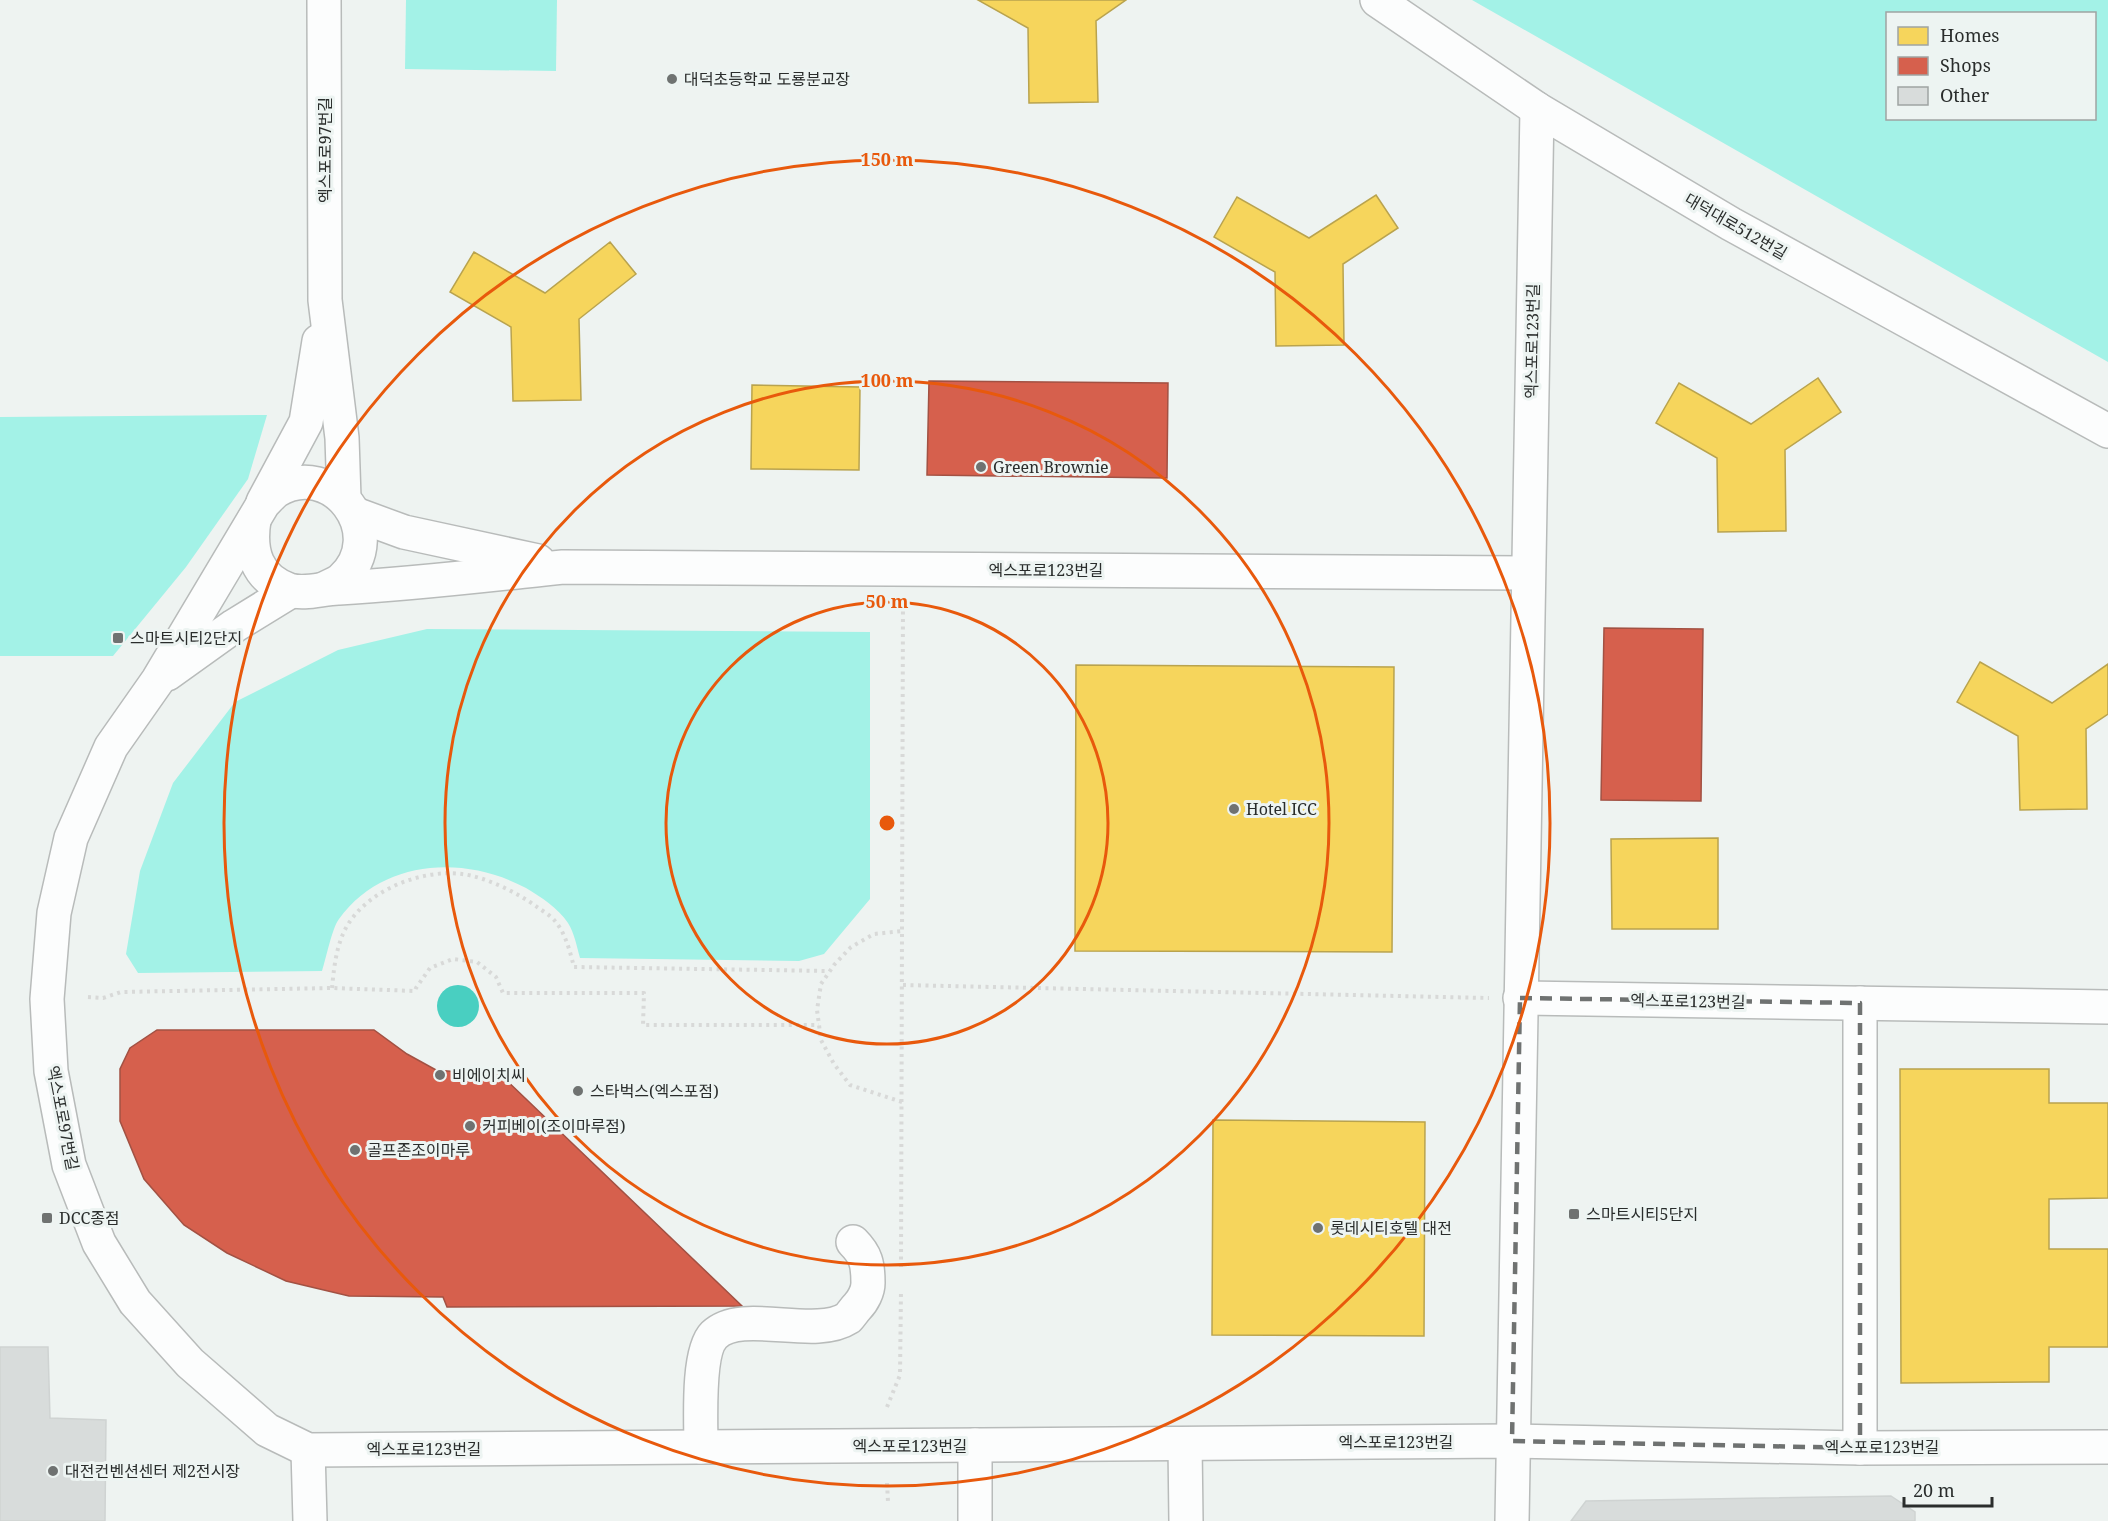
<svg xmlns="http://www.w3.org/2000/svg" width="2108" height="1521" font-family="'Noto Serif','Noto Sans KR',serif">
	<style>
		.green { fill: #a3f2e7; fill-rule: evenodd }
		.water { fill: #49cfc1 }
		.homes { fill: #f6d55c; stroke: #b9a34e; stroke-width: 1.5 }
		.shops { fill: #d6604d; stroke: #a25143; stroke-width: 1.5 }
		.building { fill: #d8dcdb; stroke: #cfd3d2; stroke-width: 1.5 }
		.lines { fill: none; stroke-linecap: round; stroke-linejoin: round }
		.minor-casing { stroke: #b8bbba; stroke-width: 36 }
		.path { stroke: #d8d9d8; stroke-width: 4; stroke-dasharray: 3 4.5; stroke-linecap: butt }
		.minor { stroke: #fcfdfd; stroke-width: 33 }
		.marked { fill: none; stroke: #6f7271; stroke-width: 4.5; stroke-dasharray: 12 8; stroke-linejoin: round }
		.ring { fill: none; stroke: #e8590c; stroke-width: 3 }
		.poi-dot { fill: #6f7271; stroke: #edf4f2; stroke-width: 2 }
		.labels { text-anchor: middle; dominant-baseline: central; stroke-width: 6; stroke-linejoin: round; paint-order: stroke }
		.poi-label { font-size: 16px; fill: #2a2d2c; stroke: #edf4f2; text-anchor: start }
		.street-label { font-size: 16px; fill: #2a2d2c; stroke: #edf4f2 }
		.centre { fill: #e8590c; stroke: #edf4f2; stroke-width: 3 }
		.ring-label { font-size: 18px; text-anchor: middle; font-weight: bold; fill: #e8590c; stroke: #edf4f2; stroke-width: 6; stroke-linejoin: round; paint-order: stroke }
	</style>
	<rect width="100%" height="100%" fill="#eef3f1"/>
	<g class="green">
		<polygon points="406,0 557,0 556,71 405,69"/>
		<path d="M1473,0H2108V362L1472,0ZM1888,14H2094V118H1888Z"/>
		<polygon points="267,415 248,479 186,567 113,656 0,656 0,417"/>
		<path d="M427,629L870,632V899L824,954L799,961L580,958C577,947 574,932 568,923C558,908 541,897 526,888C464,855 383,859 339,919C332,928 326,959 322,971L138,973L126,954L140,871L173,783L235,702L338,650Z"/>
	</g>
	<circle class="water" cx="458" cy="1006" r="21"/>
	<g class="homes">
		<polygon points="978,0 1126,0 1096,21 1098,102 1029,103 1028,28"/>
		<polygon points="1376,195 1398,228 1343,264 1344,345 1276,346 1275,272 1214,237 1237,197 1309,238"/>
		<polygon points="610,242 636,274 579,319 581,400 513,401 511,327 450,292 474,252 545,293"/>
		<polygon points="1818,378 1841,412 1785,450 1786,531 1718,532 1717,458 1656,423 1679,383 1751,424"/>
		<polygon points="752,385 860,387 859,470 751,469"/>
		<polygon points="1980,662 2052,703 2108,664 2108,714 2086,729 2087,809 2020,810 2018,736 1957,702"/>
		<polygon points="1076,665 1394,667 1392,952 1075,951"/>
		<polygon points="1718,838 1718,929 1612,929 1611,839"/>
		<polygon points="1900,1069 2049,1069 2049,1103 2108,1103 2108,1198 2049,1199 2049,1249 2108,1249 2108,1347 2049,1347 2049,1382 1901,1383"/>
		<polygon points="1213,1120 1425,1122 1424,1336 1212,1335"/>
	</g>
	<g class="shops">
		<polygon points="929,381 1168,383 1167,478 927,475"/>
		<polygon points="1604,628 1703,629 1701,801 1601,800"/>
		<polygon points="157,1030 374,1030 407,1054 436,1070 459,1072 483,1070 500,1074 742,1306 447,1307 443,1297 349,1296 286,1281 227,1253 184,1225 144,1179 120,1121 120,1069 130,1048"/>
	</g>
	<g class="building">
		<polygon points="0,1347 48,1347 50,1418 106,1420 105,1521 0,1521"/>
		<polygon points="1891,1496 1915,1512 1915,1521 1571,1521 1586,1501"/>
	</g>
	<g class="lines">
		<g class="minor-casing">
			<g id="minor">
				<polyline points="324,0 325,300 342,438 344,498"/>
				<polyline points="1377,0 1537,109 1731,224 2108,431"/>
				<polyline points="263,502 306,422 319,341"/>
				<polyline points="355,514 404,532 538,561"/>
				<path d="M254,520C249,551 256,578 289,590C305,595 323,588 339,588C414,584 488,575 563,567L1528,573"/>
				<path d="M326,588C331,585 338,583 342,579C391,534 332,456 276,491C271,495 267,500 263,504L158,680L111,747L71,838L54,913L47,999L51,1071L69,1165L99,1243L135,1302L190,1363L267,1430L308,1450L1512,1441L1860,1448L2108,1447"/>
				<polyline points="167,674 234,626 291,591"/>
				<polyline points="1520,998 2108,1007"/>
				<polyline points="1185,1444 1186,1521"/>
				<polyline points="975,1445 975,1521"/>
				<path d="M701,1447C701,1423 697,1352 714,1335C742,1308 814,1340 848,1318C851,1315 854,1310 857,1307C863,1301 868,1291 868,1283C868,1264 866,1255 853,1242"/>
				<polyline points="1860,1448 1860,1003"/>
				<polyline points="308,1450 310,1521"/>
				<polyline points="1512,1521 1537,109"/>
			</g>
		</g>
		<g class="path">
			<polyline points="903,985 1489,998"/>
			<path d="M332,988C334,968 336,945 347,926C368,890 421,869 462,874C486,877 518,893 537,907C543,911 551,916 555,921C566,934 570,952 574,967L829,971"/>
			<polyline points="88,997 103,998 121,992 332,988 415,991 416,988 430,968 453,959 477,962 496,977 503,993 644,993 643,1025 819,1025"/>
			<polyline points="902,1102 850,1085 834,1064 821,1040 817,1010 821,984 834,965 851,947 874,934 903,931"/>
			<polyline points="901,1267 903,599"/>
			<polyline points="887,1407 900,1375 901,1292"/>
			<polyline points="887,1483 888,1502"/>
		</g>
		<use href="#minor" class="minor"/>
	</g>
	<path class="marked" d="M1520,998L1860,1003V1448L1512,1441Z"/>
	<g class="ring">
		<circle cx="887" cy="823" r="221"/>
		<circle cx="887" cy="823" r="442"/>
		<circle cx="887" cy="823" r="663"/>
	</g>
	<g class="poi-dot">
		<circle cx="672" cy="79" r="6"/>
		<circle cx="981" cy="467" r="6"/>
		<rect x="112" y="632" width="12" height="12" rx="3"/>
		<circle cx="1234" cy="809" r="6"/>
		<circle cx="440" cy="1075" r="6"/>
		<circle cx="578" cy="1091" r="6"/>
		<circle cx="470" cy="1126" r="6"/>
		<circle cx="355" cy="1150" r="6"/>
		<rect x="1568" y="1208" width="12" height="12" rx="3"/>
		<rect x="41" y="1212" width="12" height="12" rx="3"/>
		<circle cx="1318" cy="1228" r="6"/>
		<circle cx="53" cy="1471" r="6"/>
	</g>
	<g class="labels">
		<g class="poi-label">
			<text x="684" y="79">대덕초등학교 도룡분교장</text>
			<text x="993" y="467">Green Brownie</text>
			<text x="130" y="638">스마트시티2단지</text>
			<text x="1246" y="809">Hotel ICC</text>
			<text x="452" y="1075">비에이치씨</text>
			<text x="590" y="1091">스타벅스(엑스포점)</text>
			<text x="482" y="1126">커피베이(조이마루점)</text>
			<text x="367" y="1150">골프존조이마루</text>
			<text x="1586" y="1214">스마트시티5단지</text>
			<text x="59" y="1218">DCC종점</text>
			<text x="1330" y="1228">롯데시티호텔 대전</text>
			<text x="65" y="1471">대전컨벤션센터 제2전시장</text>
		</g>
		<g class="street-label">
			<text transform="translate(325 150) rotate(-90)">엑스포로97번길</text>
			<text transform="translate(1736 226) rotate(30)">대덕대로512번길</text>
			<text transform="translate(1532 341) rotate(-89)">엑스포로123번길</text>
			<text x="1046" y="570">엑스포로123번길</text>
			<text transform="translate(1688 1001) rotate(1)">엑스포로123번길</text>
			<text transform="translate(63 1118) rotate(79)">엑스포로97번길</text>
			<text x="1396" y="1442">엑스포로123번길</text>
			<text x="910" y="1446">엑스포로123번길</text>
			<text x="1882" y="1447">엑스포로123번길</text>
			<text x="424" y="1449">엑스포로123번길</text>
		</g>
	</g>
	<circle cx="887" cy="823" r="9" class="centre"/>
	<g class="ring-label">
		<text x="887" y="166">150 m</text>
		<text x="887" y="387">100 m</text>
		<text x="887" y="608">50 m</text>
	</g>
	<rect x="1886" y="12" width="210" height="108" fill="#edf4f2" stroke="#9fa4a3" stroke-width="1.5"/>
	<rect x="1898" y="27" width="30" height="18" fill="#f6d55c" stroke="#9fa4a3" stroke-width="1.5"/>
	<text x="1940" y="42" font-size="18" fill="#2a2d2c">Homes</text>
	<rect x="1898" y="57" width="30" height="18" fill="#d6604d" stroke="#9fa4a3" stroke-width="1.5"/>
	<text x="1940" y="72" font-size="18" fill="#2a2d2c">Shops</text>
	<rect x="1898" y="87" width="30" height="18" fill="#d8dcdb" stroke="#9fa4a3" stroke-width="1.5"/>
	<text x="1940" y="102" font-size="18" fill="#2a2d2c">Other</text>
	<path d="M1904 1497v9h88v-9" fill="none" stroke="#2a2d2c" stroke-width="3"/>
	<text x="1913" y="1497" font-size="18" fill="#2a2d2c" stroke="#edf4f2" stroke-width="4.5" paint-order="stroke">20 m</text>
</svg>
